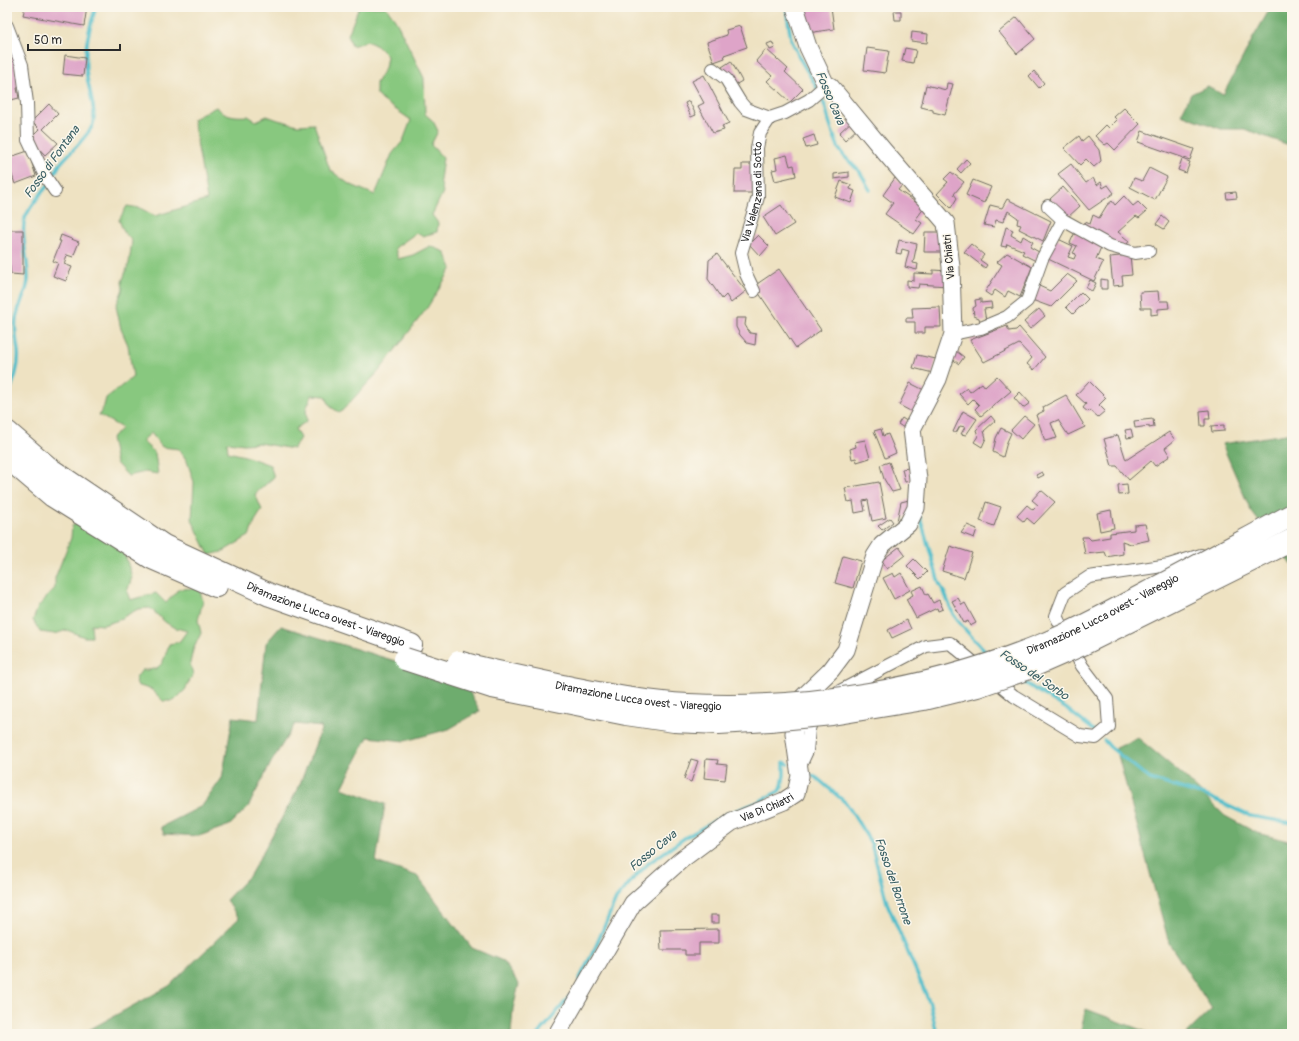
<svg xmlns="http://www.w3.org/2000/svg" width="1299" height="1041" font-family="Pangolin,sans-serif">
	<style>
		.green { fill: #88c87f; stroke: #5a7a55 }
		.forest { fill: #6eac6e; stroke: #4c6c4c }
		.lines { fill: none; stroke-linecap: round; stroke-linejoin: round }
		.stream { stroke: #50bdca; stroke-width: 3.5 }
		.building { fill: #dea4c8 }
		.street-casing { stroke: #6f6b60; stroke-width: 14 }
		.secondary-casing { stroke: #6f6b60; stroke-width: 19 }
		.highway-casing { stroke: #6f6b60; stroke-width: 24 }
		.street { stroke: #fff; stroke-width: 12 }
		.secondary { stroke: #fff; stroke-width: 17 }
		.highway { stroke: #fff; stroke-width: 22 }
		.highway-bridge-casing { stroke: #6f6b60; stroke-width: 24; stroke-linecap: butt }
		.highway-bridge { stroke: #fff; stroke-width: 22 }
		.labels { text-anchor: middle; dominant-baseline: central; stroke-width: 3; stroke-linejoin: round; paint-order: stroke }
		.street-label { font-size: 11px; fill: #2b2b2b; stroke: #fbf7ec }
		.water-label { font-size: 12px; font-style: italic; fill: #385e63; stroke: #fbf7ec }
	</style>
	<rect width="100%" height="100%" fill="#fbf7ec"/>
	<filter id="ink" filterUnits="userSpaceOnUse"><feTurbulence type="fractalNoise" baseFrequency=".025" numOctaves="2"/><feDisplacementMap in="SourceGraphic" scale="8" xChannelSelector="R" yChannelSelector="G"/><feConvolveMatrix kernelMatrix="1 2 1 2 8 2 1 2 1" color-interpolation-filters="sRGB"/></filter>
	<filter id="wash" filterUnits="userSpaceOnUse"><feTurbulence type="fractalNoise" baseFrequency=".012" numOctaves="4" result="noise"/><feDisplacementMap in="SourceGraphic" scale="16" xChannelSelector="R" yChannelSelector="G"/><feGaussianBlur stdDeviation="0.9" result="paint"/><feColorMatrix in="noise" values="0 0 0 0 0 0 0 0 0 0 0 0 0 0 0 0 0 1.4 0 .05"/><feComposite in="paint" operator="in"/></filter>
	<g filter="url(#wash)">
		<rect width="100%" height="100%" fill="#eee2c2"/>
		<g class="green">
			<path d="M359,7H386L395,19L424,78L425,114L433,121L438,131L431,145L443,158L440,180L443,192L432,215L438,223L437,232L423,236L416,233L395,248L398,259L413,255L430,246L445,252L452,268L427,308L380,370L340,413L331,407L325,396L312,395L306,409L307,421L295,429L300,438L293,449L259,443L244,444L227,442L228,452L245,456L270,465L274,477L255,494L262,510L255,521L249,536L222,552L209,555L192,520L194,482L187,461L179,449L162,447L151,433L142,441L155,453L158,474L145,472L128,476L116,463L111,438L122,428L99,415L104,406L106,398L133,377L128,345L121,329L116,306L123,289L122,282L129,263L132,241L124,232L119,220L127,206L140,208L155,216L207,200L193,119L216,107C226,116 235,117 248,116L256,121L267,116L278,120L298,125L314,124L330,170L349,184L375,195L392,154L403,141L411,120L382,100L376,93V83L385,68L387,56L377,46L367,41L352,46L348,35Z"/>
			<path d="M83,520L118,544L126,558L132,577L127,592L130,600L156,593L166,603L179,589L199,588L203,601L198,620L201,633L193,650L190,663L193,674L185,690L174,701H163L152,690L137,685L136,678L142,670C163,671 163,662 169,644L179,642L187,631L173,627L165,622L150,608L138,609L116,621L103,625L91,624L92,637H84L67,630L55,634L40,632L33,620L38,607L55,588V578L71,538L72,526Z"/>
		</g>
		<g class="forest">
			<polygon points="1271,7 1292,7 1292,146 1244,129 1221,129 1181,114 1191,94 1208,86 1223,95 1253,38"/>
			<polygon points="1292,433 1292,565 1251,511 1222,444"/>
			<polygon points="281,626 464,682 480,711 449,729 405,741 368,737 342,788 385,804 376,862 417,876 472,948 503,961 519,984 513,1009 511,1034 82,1034 83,1033 169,986 239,918 226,900 250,875 298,789 322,727 295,724 272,761 248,807 230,825 199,836 164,834 161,827 202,806 222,778 233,717 258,720 266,643"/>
			<polygon points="1138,738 1184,776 1225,816 1257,833 1292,842 1292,1034 1186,1034 1212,1009 1169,943 1116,748"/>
			<polygon points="1086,1009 1152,1034 1080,1034"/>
		</g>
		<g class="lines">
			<g class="stream">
				<polyline points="786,7 791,39 800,59 815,84 825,106 831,128 839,149 844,156 860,172 870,190"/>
				<path d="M51,180C54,175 57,169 60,164C69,153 89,136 93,124C97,111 87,85 86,70C84,48 89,28 96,7"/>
				<path d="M7,398C13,383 20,367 18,351C17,341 14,331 16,320C17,306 27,295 28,280C29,262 20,235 25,218C30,206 40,195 48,185"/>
				<polyline points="920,517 939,583 945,594 953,614 961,625 990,657"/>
				<polyline points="1020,680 1067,709 1097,733"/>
				<polyline points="1104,740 1110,747 1150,779 1207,796 1250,816 1292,823"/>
				<polyline points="811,775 817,778 846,803 871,843 887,903 930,1004 937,1034"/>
				<polyline points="579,980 596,946 616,899 633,879 649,863 686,837 725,815 756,803 779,791 782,786 784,775 784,762 788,764"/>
				<polyline points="539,1034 570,996"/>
			</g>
		</g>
		<g id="blocks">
			<g class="building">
				<polygon points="25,7 87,7 84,26 23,15"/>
				<polygon points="749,7 759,7 751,11"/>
				<polygon points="804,7 831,7 834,29 808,33"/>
				<polygon points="894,11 901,11 901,20 895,20"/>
				<polygon points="1017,17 1035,39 1017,54 999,32"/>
				<polygon points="740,26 747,47 724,55 725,58 714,62 707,42 727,35 726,30"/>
				<polygon points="912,32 928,34 927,43 911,41"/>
				<polygon points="772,42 775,48 770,50 767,44"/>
				<polygon points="867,48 889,51 885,73 864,70"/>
				<polygon points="905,48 916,50 913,63 902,61"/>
				<polygon points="766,49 788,69 785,72 803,89 790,102 767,81 772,76 756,61"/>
				<polygon points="15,52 22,87 17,88 19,98 7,101 7,90 9,89 7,83 7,54"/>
				<polygon points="65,55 85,58 83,76 63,74"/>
				<polygon points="731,61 742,81 735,85 729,81 722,67"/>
				<polygon points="1034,71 1044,83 1039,88 1029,76"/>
				<polygon points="704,75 729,123 722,126 724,130 713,133 698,106 704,103 692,81"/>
				<polygon points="947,83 953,84 945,115 933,112 933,110 921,107 926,85 946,90"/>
				<polygon points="689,101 696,115 691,117 685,103"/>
				<polygon points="49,104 58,114 43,129 58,143 45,155 30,139 40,129 32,121"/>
				<polygon points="1124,108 1140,124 1115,150 1108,143 1105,145 1095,136 1106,125 1109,128 1117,120 1114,117"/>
				<polygon points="853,120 859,127 845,140 839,133"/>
				<polygon points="1142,131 1194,149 1190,160 1138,142"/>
				<polygon points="814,135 817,145 806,148 803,139"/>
				<polygon points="1079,136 1082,141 1088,136 1099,150 1101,161 1094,167 1086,159 1080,165 1064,148"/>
				<polygon points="28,151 36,176 15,184 11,172 7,173 7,158"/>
				<polygon points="787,155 790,166 794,165 796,176 775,181 772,170 777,169 775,158"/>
				<polygon points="966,159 970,163 961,173 957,169"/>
				<polygon points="1182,159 1190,162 1186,173 1178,170"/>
				<polygon points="742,164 755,164 754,193 734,193 735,170 742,170"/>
				<polygon points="1071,164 1086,183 1093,178 1097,185 1101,182 1103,188 1108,185 1114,193 1089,210 1058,174"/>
				<polygon points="1149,168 1167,177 1155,200 1130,187 1134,178 1142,181"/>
				<polygon points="849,172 849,177 834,179 834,174"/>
				<polygon points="951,172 964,182 954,194 957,198 951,208 937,194 948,182 944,179"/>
				<polygon points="895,178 903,184 898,190 924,208 916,219 922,223 914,234 885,214 893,203 883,195"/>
				<polygon points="973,180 991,187 984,203 966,195"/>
				<polygon points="841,181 851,185 850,189 855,191 851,203 835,197"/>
				<polygon points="1063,187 1080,206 1067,218 1050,199"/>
				<polygon points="1236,192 1237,198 1227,199 1226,193"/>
				<polygon points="1124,196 1133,206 1138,202 1147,211 1139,218 1136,216 1118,232 1129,241 1125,248 1083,229 1085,222 1090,224 1093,215 1099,218 1107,205 1112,201 1115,205"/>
				<polygon points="1007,199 1051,221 1043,241 1019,229 1021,225 1017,224 1018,218 1008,211 1003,222 996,220 994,227 984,225 990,205 1002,208"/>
				<polygon points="781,205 794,224 775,236 763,217"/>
				<polygon points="1162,216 1169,222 1164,229 1156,224"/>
				<polygon points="1006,227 1013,230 1011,235 1021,241 1023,236 1033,242 1030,247 1039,252 1036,261 1022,254 1024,251 1007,244 1006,247 1001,246"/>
				<polygon points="7,230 23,230 23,275 11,274 7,247"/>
				<polygon points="925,232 942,232 942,252 924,252"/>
				<polygon points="1075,232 1102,245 1096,259 1103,262 1094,281 1046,258 1056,238 1073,246 1068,257 1074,259 1076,254 1073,253 1077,246 1070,243"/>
				<polygon points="61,235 79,242 73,257 67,255 64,264 72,267 66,281 53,276 58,263 53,261 61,241 59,241"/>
				<polygon points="758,235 769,246 760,256 749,244"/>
				<polygon points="899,240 917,244 913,263 918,264 917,270 905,267 909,251 902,249 901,254 896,253"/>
				<polygon points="971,244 984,255 980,260 987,265 985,268 964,252"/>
				<polygon points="1007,253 1032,267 1020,297 1008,291 1005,297 995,290 991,296 985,292 1002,265 997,262"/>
				<polygon points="717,254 746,291 731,303 726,295 722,299 708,279 709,260"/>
				<polygon points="1130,255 1132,275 1122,276 1123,285 1113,286 1110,257"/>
				<polygon points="779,269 821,330 796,348 754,286"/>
				<polygon points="933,270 948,271 947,286 919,284 918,288 907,287 907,280 914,281 914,273 933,274"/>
				<polygon points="1067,274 1077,281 1051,307 1032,300 1037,285 1050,291"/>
				<polygon points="1101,279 1107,280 1107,289 1101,289"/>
				<polygon points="1090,280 1096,283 1092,291 1086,288"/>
				<polygon points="1158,291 1159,301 1168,301 1169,308 1158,309 1158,314 1151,315 1151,308 1141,308 1140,292"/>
				<polygon points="1081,292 1088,299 1073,314 1066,307"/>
				<polygon points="981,299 981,303 991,302 992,308 984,309 986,321 980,322 979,318 974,316 973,308 976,306 975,300"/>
				<polygon points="940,307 941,327 925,327 925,333 915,333 915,322 906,322 906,318 913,318 912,308"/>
				<polygon points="1039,309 1045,316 1030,329 1024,322"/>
				<polygon points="736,318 746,318 745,325 748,330 750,333 756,334 755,345 747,343 740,335 736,327"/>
				<polygon points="1007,326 1009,331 1016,330 1019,327 1045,357 1034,370 1027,364 1032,358 1019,344 984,362 970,340"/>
				<polygon points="956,351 964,357 959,364 951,358"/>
				<polygon points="917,355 936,359 933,373 913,368"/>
				<polygon points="997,376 1011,391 981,416 975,409 979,405 973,399 968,404 959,394 967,388 970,392 982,383 985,387"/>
				<polygon points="1089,381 1106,398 1099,405 1105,411 1098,417 1090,410 1088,412 1083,408 1086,404 1076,395"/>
				<polygon points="910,383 926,391 914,413 899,405"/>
				<polygon points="1020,392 1030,403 1023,408 1014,398"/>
				<polygon points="1066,395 1085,427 1068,435 1058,420 1051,423 1057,438 1045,441 1036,415 1044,411 1043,407"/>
				<polygon points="1209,410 1210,419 1205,419 1205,426 1201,426 1200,411"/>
				<polygon points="963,411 977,419 966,435 961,434 965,427 960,426 956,433 953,432"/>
				<polygon points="991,416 995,421 984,431 986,438 982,447 974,442 978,436 976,430"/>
				<polygon points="1024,416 1034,424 1021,439 1011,430"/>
				<polygon points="902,418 908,422 904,428 898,424"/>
				<polygon points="1153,419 1154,427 1149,428 1149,426 1135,428 1134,421"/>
				<polygon points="1224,425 1224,431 1212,432 1211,426"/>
				<polygon points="1001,428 1011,433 1007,442 1003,457 993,452 996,438"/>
				<polygon points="881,429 883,436 888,434 896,453 885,458 874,431"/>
				<polygon points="1131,429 1133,437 1127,438 1125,430"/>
				<polygon points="1169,432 1175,440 1165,448 1170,456 1155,466 1151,461 1129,480 1117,466 1112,466 1104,439 1118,435 1126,460"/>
				<polygon points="865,440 870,458 857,462 856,458 852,459 850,449 856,447 855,442"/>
				<polygon points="889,462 900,490 892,492 884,479 880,465"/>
				<polygon points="909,468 911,481 905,482 902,469"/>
				<polygon points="1042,472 1044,475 1038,478 1036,475"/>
				<polygon points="879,482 886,518 872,521 868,500 863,501 865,511 855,513 853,501 848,502 845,488"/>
				<polygon points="1127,484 1128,494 1119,495 1118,485"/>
				<polygon points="1041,490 1055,502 1034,524 1027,518 1024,522 1017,516 1027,505 1033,510 1038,505 1032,500"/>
				<polygon points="913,499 908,515 897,521 901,502"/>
				<polygon points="986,502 1001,507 994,526 980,521"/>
				<polygon points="1111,510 1114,528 1100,531 1097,513"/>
				<polygon points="890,518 893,522 882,530 878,526"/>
				<polygon points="1145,524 1149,540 1131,544 1122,541 1123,554 1107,557 1105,552 1085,554 1082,537 1088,537 1091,540 1110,537 1110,533 1134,530 1134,525"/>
				<polygon points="967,525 977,529 974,538 961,533"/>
				<polygon points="950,546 972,553 964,578 942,571"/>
				<polygon points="899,547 905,555 887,569 881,561"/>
				<polygon points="843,556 861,561 853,588 835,583"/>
				<polygon points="914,559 927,572 920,579 907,566"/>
				<polygon points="893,573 895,577 901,573 910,590 894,599 883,578"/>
				<polygon points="922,586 926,595 928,594 933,603 939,600 943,609 938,611 937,608 916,618 906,599 913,595 911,591"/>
				<polygon points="958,598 962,605 965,603 976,623 970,626 968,621 964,623 952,601"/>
				<polygon points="907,620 911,629 892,638 888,630"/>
				<polygon points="691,759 698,761 691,782 684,779"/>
				<polygon points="706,759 718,760 717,764 727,765 725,780 704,778"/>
				<rect x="711" y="915" width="8" height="8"/>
				<polygon points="719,929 719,943 699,943 699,955 685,955 685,950 661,950 660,930"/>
			</g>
		</g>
	</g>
	<g filter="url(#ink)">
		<use href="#blocks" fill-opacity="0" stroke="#6f6b60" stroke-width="1"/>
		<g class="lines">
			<g class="street-casing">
				<g id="street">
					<polyline points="7,26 22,65 27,103 28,140 45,176 55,191"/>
					<polyline points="713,69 726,79 740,102 746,109 770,118"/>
					<polyline points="1048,206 1063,220 1110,246 1135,253 1149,251"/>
					<path id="s1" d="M754,291L746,274L741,253L758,197L757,148L760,133L770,118L785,113L809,100L826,85"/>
					<polyline points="953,334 981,328 1007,317 1027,301 1042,259 1063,220"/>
					<polyline points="838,692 926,646 950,643 1014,696 1080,736 1096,738 1109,727 1107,699 1082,666 1056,616 1065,593 1089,577 1169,565 1201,555"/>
					<polyline points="799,768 807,751 809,729 815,711"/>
				</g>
			</g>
			<g class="secondary-casing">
				<g id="secondary">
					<path id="s2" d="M557,1034L633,903L681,860L732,822L784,801L796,793L800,776L794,733L799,701L831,670L846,650L875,556L882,545L908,524L916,508L918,479L912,429L938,379L953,334L951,267L946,223L883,150L830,86L826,85L808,47L795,7"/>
				</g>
			</g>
			<g class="highway-casing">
				<g id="highway">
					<path id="s3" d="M7,432L50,469L164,546L270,595L411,645"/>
					<polyline points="7,457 53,496 152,558 216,586"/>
				</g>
			</g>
			<use href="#street" class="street"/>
			<use href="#secondary" class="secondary"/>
			<use href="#highway" class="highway"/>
			<g class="highway-bridge-casing">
				<g id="highway-bridge">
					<polyline points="405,659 492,687 626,714 674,721 719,723 770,720 832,714 924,699 977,686 1026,669 1083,644 1292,540"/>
					<path id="s4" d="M459,662C470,666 482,668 493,671C516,676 539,681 562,686C603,694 646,703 688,705C808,711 931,690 1042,645C1081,629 1119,608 1156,588C1202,564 1247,539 1292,515"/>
				</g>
			</g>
			<use href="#highway-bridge" class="highway-bridge"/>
		</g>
	</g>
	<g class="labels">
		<g class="street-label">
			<text stroke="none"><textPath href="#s1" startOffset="103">Via Valenzana di Sotto</textPath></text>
			<text transform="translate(949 257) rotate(-95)">Via Chiatri</text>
			<text stroke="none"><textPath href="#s4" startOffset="663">Diramazione Lucca ovest - Viareggio</textPath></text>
			<text stroke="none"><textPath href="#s3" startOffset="370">Diramazione Lucca ovest - Viareggio</textPath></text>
			<text stroke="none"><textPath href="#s4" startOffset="183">Diramazione Lucca ovest - Viareggio</textPath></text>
			<text stroke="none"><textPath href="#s2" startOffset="317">Via Di Chiatri</textPath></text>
		</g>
		<g class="water-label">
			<text transform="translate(830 98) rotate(67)">Fosso Cava</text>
			<text transform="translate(52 162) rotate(-54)">Fosso di Fontana</text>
			<text transform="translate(1034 675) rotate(34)">Fosso del Sorbo</text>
			<text transform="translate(653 851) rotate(-39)">Fosso Cava</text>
			<text transform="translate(893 881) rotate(71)">Fosso del Borrone</text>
		</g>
	</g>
	<rect width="1299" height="1041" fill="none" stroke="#fbf7ec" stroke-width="24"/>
	<path d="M28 44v6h92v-6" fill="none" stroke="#2b2b2b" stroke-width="2"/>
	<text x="34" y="44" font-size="12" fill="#2b2b2b" stroke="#fbf7ec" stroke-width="3" paint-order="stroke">50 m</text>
</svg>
